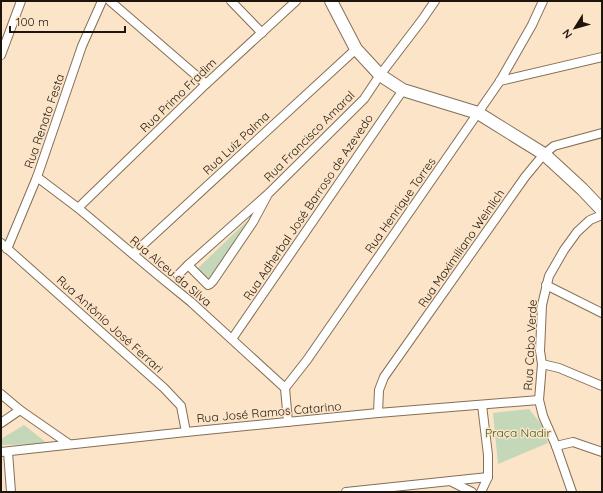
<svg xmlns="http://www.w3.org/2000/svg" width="603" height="493" font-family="Quicksand,sans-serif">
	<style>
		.green { fill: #c4d7b8 }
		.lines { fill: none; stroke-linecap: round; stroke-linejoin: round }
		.street-casing { stroke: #846f56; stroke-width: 10 }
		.secondary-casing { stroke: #846f56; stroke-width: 14 }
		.street { stroke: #fff; stroke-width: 8 }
		.secondary { stroke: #fff; stroke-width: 12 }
		.labels { text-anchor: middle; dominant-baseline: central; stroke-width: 3; stroke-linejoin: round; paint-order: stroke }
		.street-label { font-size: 12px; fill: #1d150b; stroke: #fce4c8 }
		.park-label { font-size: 12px; fill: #385a18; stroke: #fce4c8 }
	</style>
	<rect width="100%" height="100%" fill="#fce4c8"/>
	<g class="green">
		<polygon points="247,221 209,284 196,270"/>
		<polygon points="529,409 541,424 548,443 498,464 493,413"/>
		<polygon points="24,425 48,444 1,445 1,439"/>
	</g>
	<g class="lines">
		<g class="street-casing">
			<g id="street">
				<polyline points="110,1 206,84"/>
				<polyline points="231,1 262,33"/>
				<polyline points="1,55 21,1"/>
				<polyline points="500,81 602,57"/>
				<polyline points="37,177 78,208 159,276 191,302 285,388"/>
				<polyline points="268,194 253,222 213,281 210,284 208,285 188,265 268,194 364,99 380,75 422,20 435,1"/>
				<polyline points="78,208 206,84 296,1"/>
				<polyline points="1,243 164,388 181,406 186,432"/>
				<polyline points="7,249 37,177 82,46 102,1"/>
				<polyline points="133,254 356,49"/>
				<polyline points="178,275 188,265"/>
				<polyline points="546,285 602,313"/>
				<polyline points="232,339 403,90"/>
				<polyline points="542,364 559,368 602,386"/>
				<polyline points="1,394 20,410 69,444"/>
				<polyline points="378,413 379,390 384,377 525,177 544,154 554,146 602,133"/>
				<polyline points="288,422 285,388 307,360 500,81 532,25 543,1"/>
				<polyline points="1,423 20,410"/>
				<polyline points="556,446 573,442 602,452"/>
				<polyline points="1,452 186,432 378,413 539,400"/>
				<polyline points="8,452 11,492"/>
				<polyline points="452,482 472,492"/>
				<polyline points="346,492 488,477"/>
				<polyline points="481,492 488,477 488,455 482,405"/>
				<polyline points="572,492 556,446 543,416 539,400 542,364 540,351 542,305 549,276 564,250 577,232 590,220 602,215"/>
			</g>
		</g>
		<g class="secondary-casing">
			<polyline id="secondary" points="331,1 356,49 380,75 403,90 478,113 544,154 582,189 602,210"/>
		</g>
		<use href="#street" class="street"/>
		<use href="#secondary" class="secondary"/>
	</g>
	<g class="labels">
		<g class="street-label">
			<text transform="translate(178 95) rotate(-44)">Rua Primo Fradim</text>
			<text transform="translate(44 121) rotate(-71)">Rua Renato Festa</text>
			<text transform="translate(309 136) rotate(-45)">Rua Francisco Amaral</text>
			<text transform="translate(236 143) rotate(-43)">Rua Luiz Palma</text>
			<text transform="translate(400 205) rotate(-55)">Rua Henrique Torres</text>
			<text transform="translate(308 207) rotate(-56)">Rua Adherbal José Barroso de Azevedo</text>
			<text transform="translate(461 248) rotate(-55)">Rua Maximiliano Weinlich</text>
			<text transform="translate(171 271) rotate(40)">Rua Alceu da Silva</text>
			<text transform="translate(110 324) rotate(42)">Rua Antônio José Ferrari</text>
			<text transform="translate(530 345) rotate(-87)">Rua Cabo Verde</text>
			<text transform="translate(269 412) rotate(-5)">Rua José Ramos Catarino</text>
		</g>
		<g class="park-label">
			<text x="518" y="432">Praça Nadir</text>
		</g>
	</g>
	<rect width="603" height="493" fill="none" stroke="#1d150b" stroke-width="4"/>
	<g transform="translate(575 28) rotate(233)" stroke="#fce4c8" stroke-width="3" paint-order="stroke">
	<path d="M0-3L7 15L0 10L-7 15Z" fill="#1d150b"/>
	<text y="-6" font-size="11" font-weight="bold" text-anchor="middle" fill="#1d150b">N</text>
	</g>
	<path d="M10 26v6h115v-6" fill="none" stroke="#1d150b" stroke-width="2"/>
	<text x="16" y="26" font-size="12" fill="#1d150b" stroke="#fce4c8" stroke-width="3" paint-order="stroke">100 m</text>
</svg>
